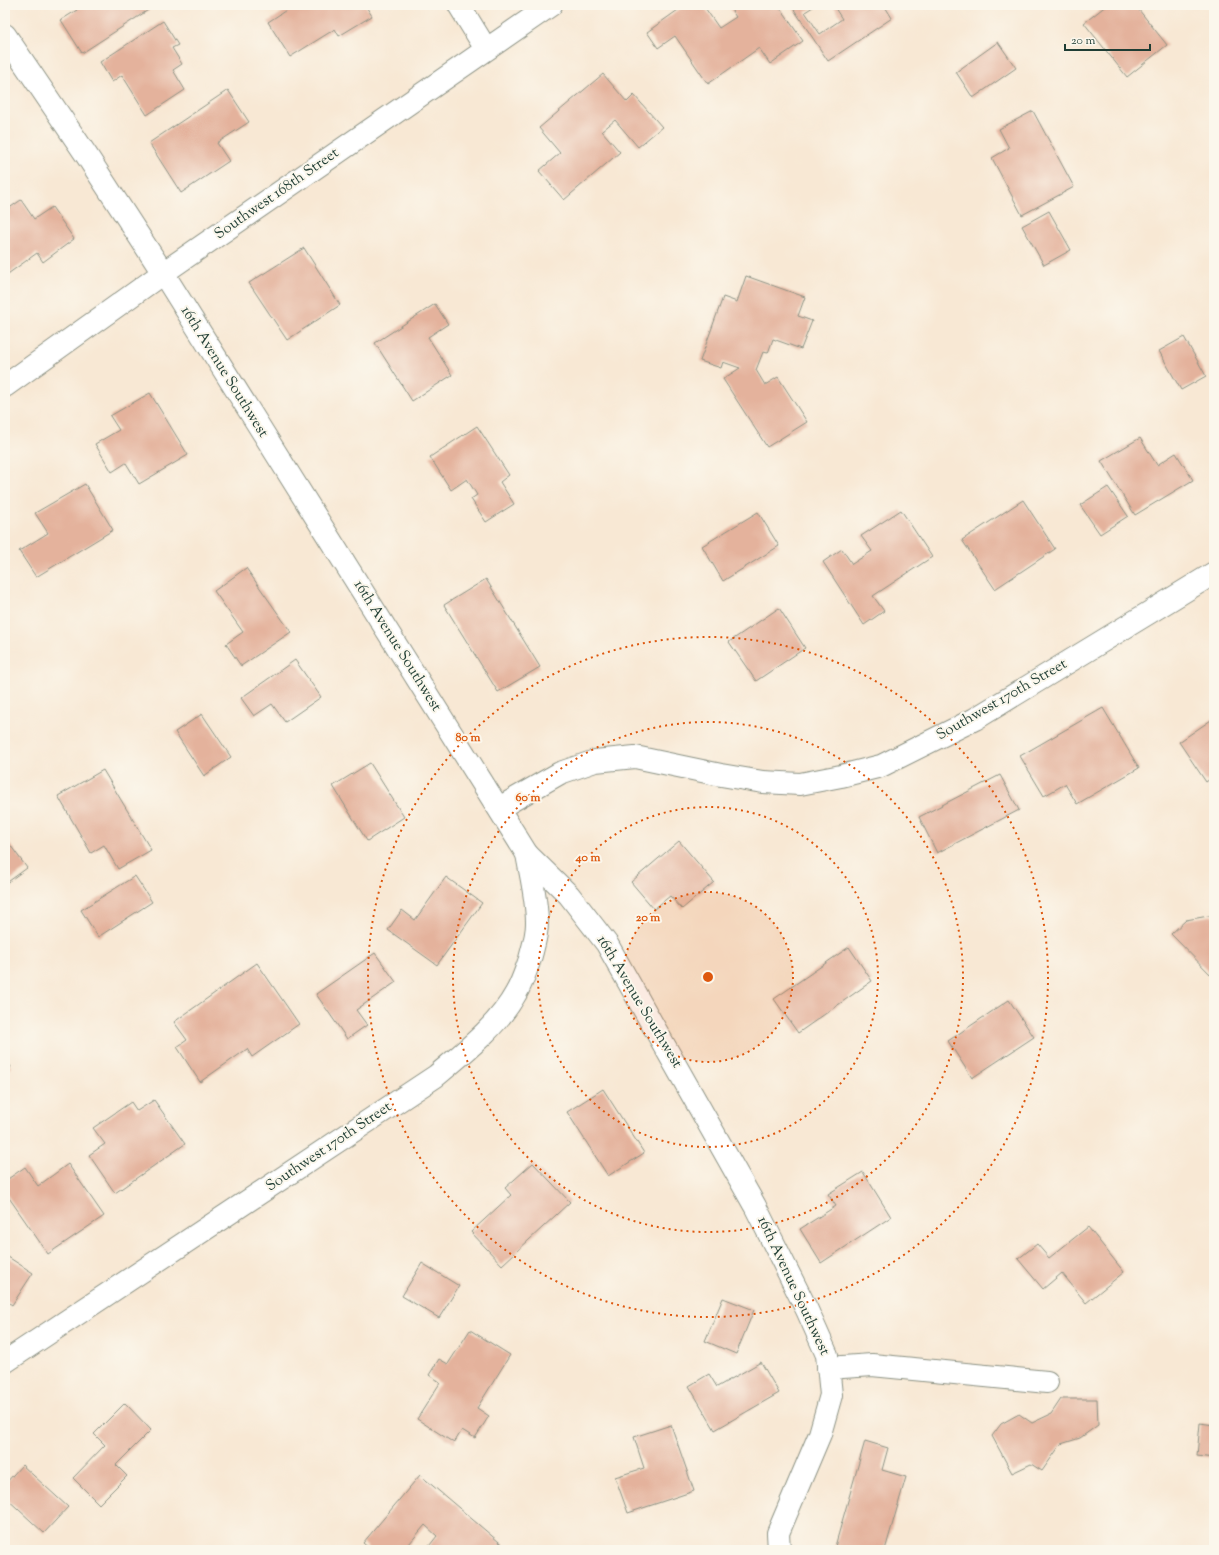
<svg xmlns="http://www.w3.org/2000/svg" width="1219" height="1555" font-family="'Sorts Mill Goudy',serif">
	<style>
		.building { fill: #e4b29c }
		.lines { fill: none; stroke-linecap: round; stroke-linejoin: round }
		.minor-casing { stroke: #8c9284; stroke-width: 24 }
		.minor { stroke: #fff; stroke-width: 22 }
		.ring { fill: none; stroke: #de580e; stroke-width: 2; stroke-dasharray: 2 4 }
		.labels { text-anchor: middle; dominant-baseline: central; stroke-width: 4; stroke-linejoin: round; paint-order: stroke }
		.street-label { font-size: 15px; fill: #1f3d34; stroke: #fbf7ec }
		.centre { fill: #de580e; stroke: #fbf7ec; stroke-width: 2 }
		.ring-label { font-size: 12px; text-anchor: middle; font-weight: bold; fill: #de580e; stroke: #fbf7ec; stroke-width: 4; stroke-linejoin: round; paint-order: stroke }
	</style>
	<rect width="100%" height="100%" fill="#fbf7ec"/>
	<filter id="ink" filterUnits="userSpaceOnUse"><feTurbulence type="fractalNoise" baseFrequency=".025" numOctaves="2"/><feDisplacementMap in="SourceGraphic" scale="8" xChannelSelector="R" yChannelSelector="G"/><feConvolveMatrix kernelMatrix="1 2 1 2 8 2 1 2 1" color-interpolation-filters="sRGB"/></filter>
	<filter id="wash" filterUnits="userSpaceOnUse"><feTurbulence type="fractalNoise" baseFrequency=".012" numOctaves="4" result="noise"/><feDisplacementMap in="SourceGraphic" scale="16" xChannelSelector="R" yChannelSelector="G"/><feGaussianBlur stdDeviation="0.9" result="paint"/><feColorMatrix in="noise" values="0 0 0 0 0 0 0 0 0 0 0 0 0 0 0 0 0 1.4 0 .05"/><feComposite in="paint" operator="in"/></filter>
	<g filter="url(#wash)">
		<rect width="100%" height="100%" fill="#f8e8d4"/>
		<g id="blocks">
			<g class="building">
				<polygon points="74,5 151,5 153,7 82,53 61,20 77,10"/>
				<polygon points="294,5 365,5 372,16 339,36 335,29 290,57 268,22"/>
				<polygon points="685,5 703,5 719,28 736,17 728,5 778,5 803,41 770,64 759,48 708,84 675,36 658,48 647,32"/>
				<polygon points="791,5 816,5 805,12 820,34 842,19 833,5 884,5 892,18 828,61"/>
				<polygon points="1107,5 1135,5 1167,45 1127,77 1084,23"/>
				<polygon points="163,21 178,45 172,48 182,64 173,70 185,90 147,115 122,75 112,82 100,62"/>
				<polygon points="998,42 1016,68 973,98 956,72"/>
				<polygon points="603,74 627,102 634,95 662,127 638,147 615,120 602,131 620,152 564,200 539,171 560,153 539,128"/>
				<polygon points="228,90 249,122 217,143 229,161 181,193 149,143"/>
				<polygon points="1033,111 1074,187 1022,215 992,158 1009,148 999,129"/>
				<polygon points="21,200 34,219 52,207 74,239 43,262 37,253 5,276 5,211"/>
				<polygon points="1049,211 1071,250 1044,265 1022,226"/>
				<polygon points="304,248 340,305 287,340 249,283"/>
				<polygon points="746,276 805,297 798,316 812,321 801,349 773,339 768,353 763,352 756,370 765,385 778,377 807,422 767,447 723,379 740,368 723,362 721,368 700,361 723,297 737,302"/>
				<polygon points="435,304 448,324 428,337 452,375 412,401 375,343"/>
				<polygon points="1184,337 1206,376 1181,390 1159,351"/>
				<polygon points="150,393 188,455 139,484 126,463 112,472 95,444 119,430 110,416"/>
				<polygon points="477,426 509,475 500,482 514,504 486,522 471,499 477,495 467,479 451,490 430,457"/>
				<polygon points="1140,438 1157,465 1176,453 1193,480 1135,515 1101,461"/>
				<polygon points="85,484 113,530 36,577 19,551 48,533 35,513"/>
				<polygon points="1108,487 1128,516 1100,534 1080,505"/>
				<polygon points="1023,500 1055,549 995,589 962,540"/>
				<polygon points="901,510 932,557 873,596 884,611 864,625 823,562 842,549 852,564 872,551 861,536"/>
				<polygon points="758,512 779,546 723,581 702,546"/>
				<polygon points="246,568 291,632 241,666 226,644 243,632 214,591"/>
				<polygon points="486,579 540,667 498,692 444,605"/>
				<polygon points="779,608 805,648 756,681 729,642"/>
				<polygon points="295,660 321,697 285,722 272,704 254,716 241,698"/>
				<polygon points="1103,708 1139,768 1077,804 1065,784 1044,796 1020,756"/>
				<polygon points="202,714 231,757 204,776 175,732"/>
				<polygon points="1214,718 1214,776 1206,782 1179,742"/>
				<polygon points="370,763 404,817 367,841 333,786"/>
				<polygon points="103,770 151,850 118,869 104,845 91,853 58,796"/>
				<polygon points="1000,775 1019,810 937,853 919,817"/>
				<polygon points="5,838 27,868 5,884"/>
				<polygon points="679,841 714,882 682,909 670,896 654,909 631,882"/>
				<polygon points="135,876 152,902 98,937 81,910"/>
				<polygon points="446,877 482,903 437,965 388,930 402,910 415,920"/>
				<polygon points="1214,915 1214,978 1171,934 1186,920"/>
				<polygon points="849,947 872,981 798,1033 774,999"/>
				<polygon points="375,953 396,982 356,1010 367,1025 347,1039 316,994"/>
				<polygon points="257,963 299,1024 252,1057 247,1049 200,1082 177,1047 187,1040 174,1022"/>
				<polygon points="1009,1000 1034,1037 972,1078 948,1041"/>
				<polygon points="5,1058 11,1067 5,1072"/>
				<polygon points="603,1089 644,1153 608,1176 567,1112"/>
				<polygon points="154,1100 185,1144 115,1193 89,1155 105,1144 93,1128 131,1102 137,1111"/>
				<polygon points="533,1163 570,1202 502,1265 471,1232 511,1195 505,1188"/>
				<polygon points="68,1164 104,1216 48,1254 5,1192 5,1181 25,1167 38,1186"/>
				<polygon points="863,1172 891,1217 821,1263 800,1229 836,1206 828,1194"/>
				<polygon points="1088,1227 1124,1272 1086,1303 1062,1273 1043,1289 1018,1259 1037,1244 1049,1258"/>
				<polygon points="5,1255 33,1273 12,1305 5,1300"/>
				<polygon points="422,1263 459,1286 439,1318 402,1296"/>
				<polygon points="723,1298 754,1310 736,1354 705,1341"/>
				<polygon points="470,1330 510,1355 477,1408 489,1416 475,1438 462,1430 454,1443 417,1419 440,1383 429,1375 439,1359 448,1364"/>
				<polygon points="761,1362 779,1393 715,1430 689,1386 709,1374 717,1387"/>
				<polygon points="1061,1399 1097,1399 1098,1425 1080,1438 1061,1444 1042,1471 1031,1464 1012,1473 992,1436 1001,1424 1019,1414 1032,1423 1051,1414"/>
				<polygon points="125,1403 151,1430 116,1465 127,1476 99,1504 73,1478 105,1445 94,1434"/>
				<polygon points="1200,1423 1214,1425 1214,1458 1197,1456"/>
				<polygon points="671,1425 694,1491 628,1513 615,1477 644,1468 634,1437"/>
				<polygon points="865,1441 888,1448 882,1470 906,1477 885,1550 834,1550"/>
				<polygon points="22,1465 68,1507 44,1533 5,1497 5,1484"/>
				<polygon points="420,1475 505,1547 503,1550 426,1550 437,1536 425,1525 404,1550 371,1550 363,1543"/>
			</g>
		</g>
	</g>
	<g filter="url(#ink)">
		<use href="#blocks" fill-opacity="0" stroke="#8c9284" stroke-width="1"/>
		<g class="lines">
			<g class="minor-casing">
				<g id="minor">
					<polyline points="459,5 486,49"/>
					<polyline points="5,35 87,156 163,273 527,854 569,895 607,944 755,1206 807,1310 827,1355 831,1395 820,1434 778,1533 779,1550"/>
					<polyline points="5,386 163,273 551,5"/>
					<polyline points="499,808 560,773 595,761 635,757 721,775 763,782 800,784 841,776 881,766 975,719 1214,573"/>
					<path d="M5,1362L436,1076C464,1052 498,1026 516,993C522,983 526,970 530,959C533,947 537,936 537,923C537,900 531,877 527,854"/>
					<polyline points="828,1368 872,1365 1047,1382"/>
				</g>
			</g>
			<use href="#minor" class="minor"/>
		</g>
	</g>
	<circle cx="708" cy="977" r="85" fill="#de580e" fill-opacity=".12"/>
	<g class="ring">
		<circle cx="708" cy="977" r="85"/>
		<circle cx="708" cy="977" r="170"/>
		<circle cx="708" cy="977" r="255"/>
		<circle cx="708" cy="977" r="340"/>
	</g>
	<g class="labels">
		<g class="street-label">
			<text transform="translate(277 194) rotate(-35)">Southwest 168th Street</text>
			<text transform="translate(224 372) rotate(58)">16th Avenue Southwest</text>
			<text transform="translate(397 646) rotate(58)">16th Avenue Southwest</text>
			<text transform="translate(1002 700) rotate(-30)">Southwest 170th Street</text>
			<text transform="translate(639 1002) rotate(59)">16th Avenue Southwest</text>
			<text transform="translate(329 1147) rotate(-34)">Southwest 170th Street</text>
			<text transform="translate(793 1286) rotate(65)">16th Avenue Southwest</text>
		</g>
	</g>
	<circle cx="708" cy="977" r="6" class="centre"/>
	<g class="ring-label">
		<text x="468" y="741">80 m</text>
		<text x="528" y="801">60 m</text>
		<text x="588" y="861">40 m</text>
		<text x="648" y="921">20 m</text>
	</g>
	<rect width="1219" height="1555" fill="none" stroke="#fbf7ec" stroke-width="20"/>
	<path d="M1065 44v6h85v-6" fill="none" stroke="#1f3d34" stroke-width="2"/>
	<text x="1071" y="44" font-size="12" fill="#1f3d34" stroke="#fbf7ec" stroke-width="3" paint-order="stroke">20 m</text>
</svg>
